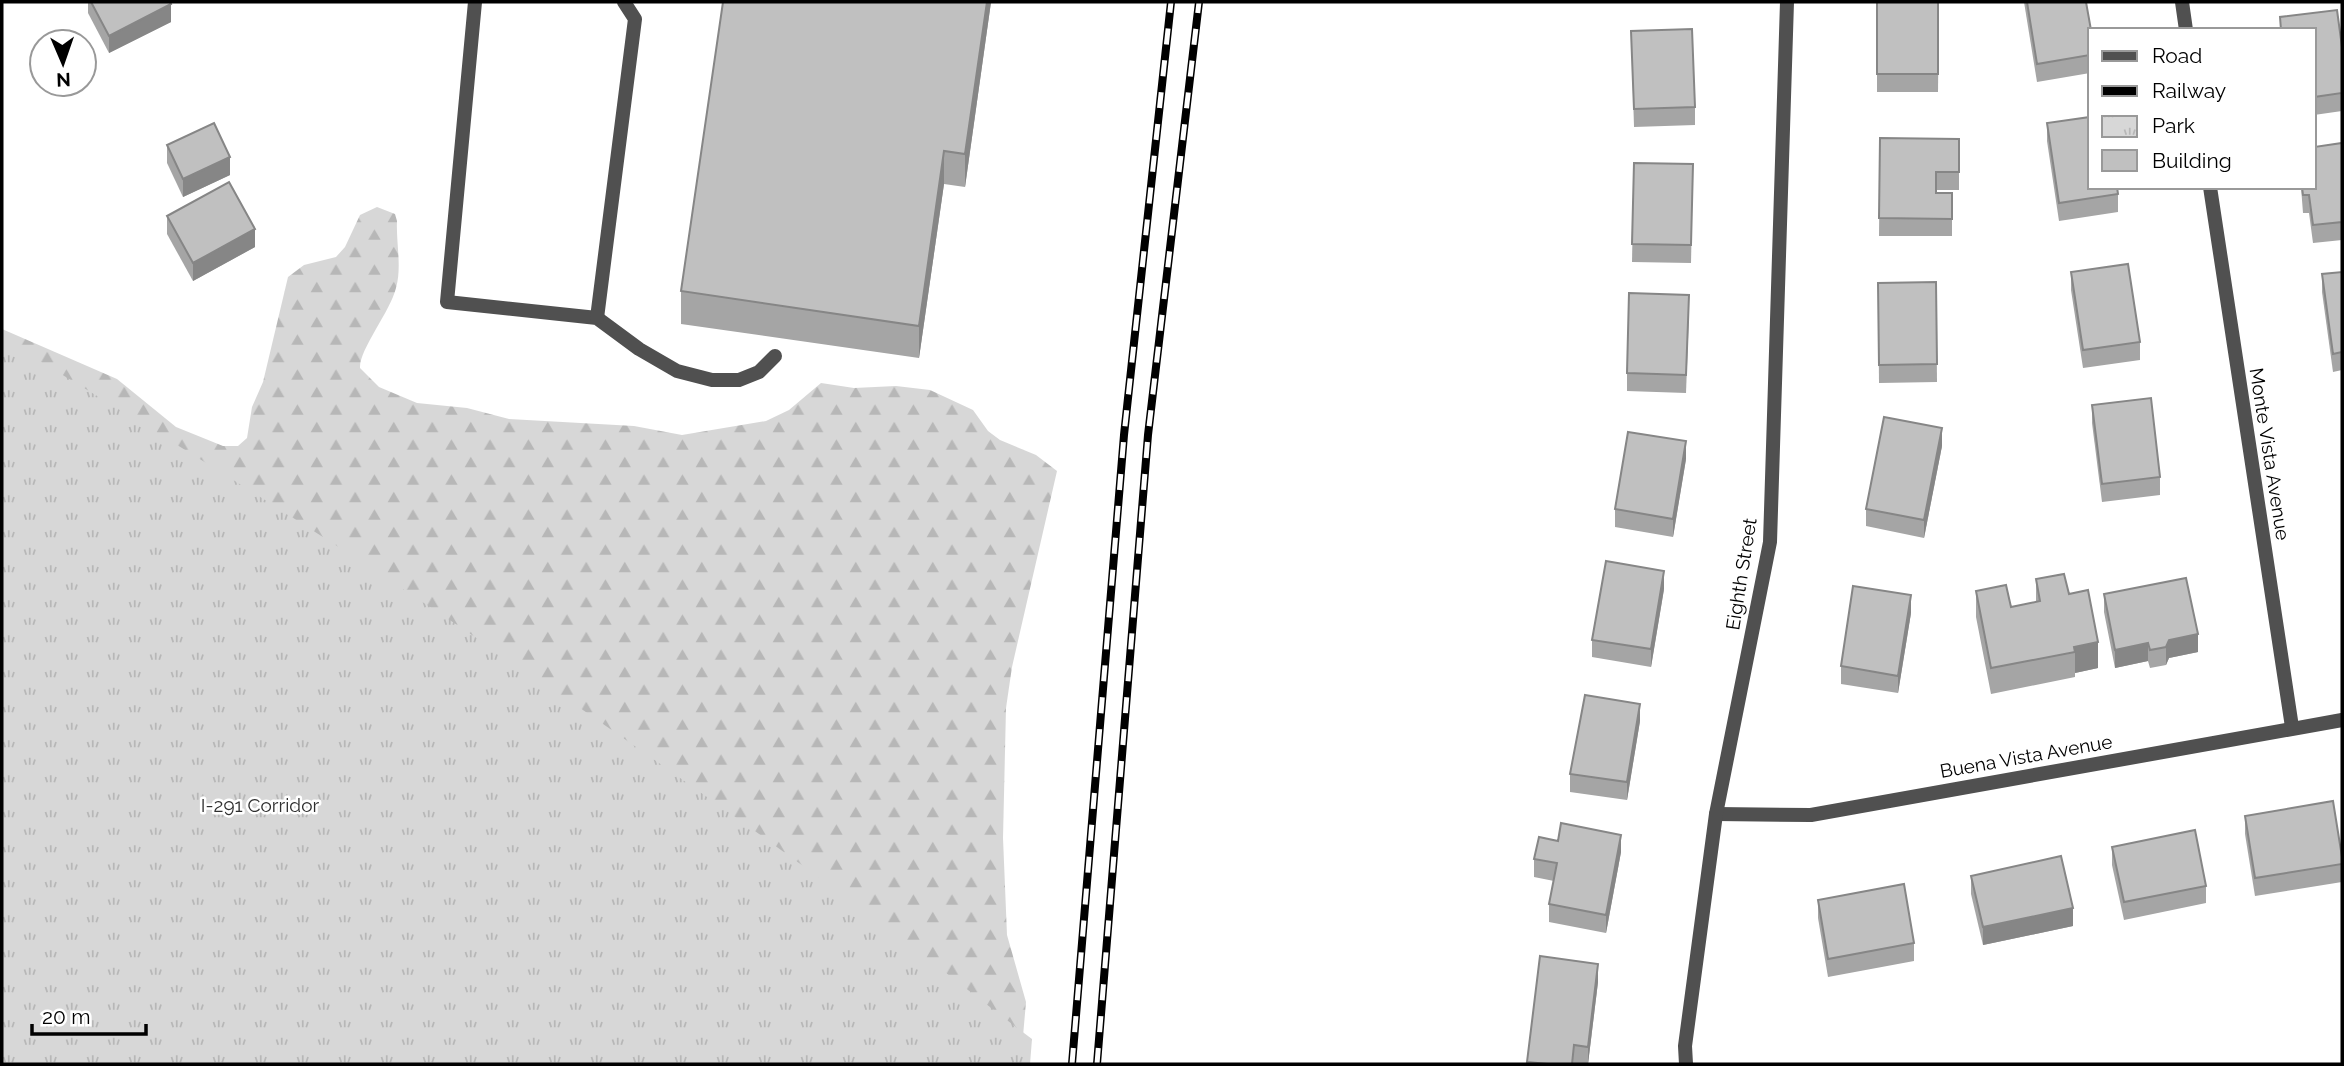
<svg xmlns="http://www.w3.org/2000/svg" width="2344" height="1066" font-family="Raleway,sans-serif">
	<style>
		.forest { fill: url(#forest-firs) }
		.park { fill: url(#park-tufts) }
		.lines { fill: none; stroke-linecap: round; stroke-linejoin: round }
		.lane { stroke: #505050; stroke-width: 14 }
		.street { stroke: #505050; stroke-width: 14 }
		.rail-casing { stroke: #000; stroke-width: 8 }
		.rail { stroke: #fff; stroke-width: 5; stroke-dasharray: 16; stroke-linecap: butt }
		.wall { fill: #a5a5a5 }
		.shaded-wall { fill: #868686 }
		.building { fill: #c0c0c0; stroke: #868686; stroke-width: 2 }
		.labels { text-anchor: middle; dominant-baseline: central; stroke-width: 5; stroke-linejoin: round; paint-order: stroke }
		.street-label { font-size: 19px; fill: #000; stroke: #fff }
		.park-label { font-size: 19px; fill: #2e2e2e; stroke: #fff }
	</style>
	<defs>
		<pattern id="forest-firs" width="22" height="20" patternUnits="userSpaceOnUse" patternTransform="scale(1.75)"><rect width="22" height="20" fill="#d7d7d7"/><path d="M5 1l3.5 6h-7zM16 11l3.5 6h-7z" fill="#b7b7b7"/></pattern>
		<pattern id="park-tufts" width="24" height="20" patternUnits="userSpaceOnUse" patternTransform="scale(1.75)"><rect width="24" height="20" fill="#d7d7d7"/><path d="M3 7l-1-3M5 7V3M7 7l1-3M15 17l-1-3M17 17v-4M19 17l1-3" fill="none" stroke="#b7b7b7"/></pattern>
	</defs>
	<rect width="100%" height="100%" fill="#fff"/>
	<path class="forest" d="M377,207L395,214L397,221C396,243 402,267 396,288C390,312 359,350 360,368L379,387L417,403L467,408L509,419L634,426L682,435L766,421L789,410L821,383L854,388L896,386L930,390L973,410L988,431L1000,440L1036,455L1057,471L1012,667L1006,708L1003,838L1007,935L1026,1002L1021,1059L2,1064V329L117,379L176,427L223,446H238L247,438L252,407L263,382L288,277L304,265L336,257L345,247L360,215Z"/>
	<path class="park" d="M2,339C297,513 582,703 858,906C917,949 973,995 1032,1039L1030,1064H2Z"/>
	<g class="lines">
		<g class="lane">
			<polyline points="475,2 447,302 597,318 639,349 677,371 712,380 739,380 759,372 775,356"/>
			<polyline points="597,318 635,19 624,2"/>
		</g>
		<g class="street">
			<polyline points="2182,2 2186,30"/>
			<polyline points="2210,187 2292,727"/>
			<polyline points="1716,814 1811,815 2342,720"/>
			<polyline points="1686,1064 1685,1046 1716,814 1770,542 1787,2"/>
		</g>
		<g class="rail-casing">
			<g id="rail">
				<polyline points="1072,1064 1124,435 1171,2"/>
				<polyline points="1097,1064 1148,435 1199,2"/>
			</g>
		</g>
		<use href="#rail" class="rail"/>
	</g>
	<g class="wall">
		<polygon points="88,2 170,2 171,22 109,53 88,13"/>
		<polygon points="723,2 991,2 965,187 944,184 919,358 681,324 681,291"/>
		<polygon points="1877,2 1939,2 1938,92 1877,92"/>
		<polygon points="2024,2 2086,2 2090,30 2090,73 2037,82"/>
		<polygon points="2337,10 2342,47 2342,111 2314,115 2314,30 2280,30 2280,17"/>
		<polygon points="1631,31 1695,107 1695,125 1634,127"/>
		<polygon points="2047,123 2118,194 2118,212 2059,221 2047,141"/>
		<polygon points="1880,138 1959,139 1959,190 1936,190 1936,193 1952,193 1952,236 1879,236"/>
		<polygon points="2342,143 2342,240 2313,243 2309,213 2303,213 2301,187 2314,187"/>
		<polygon points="167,145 230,175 183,197 167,163"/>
		<polygon points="1634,163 1693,164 1691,263 1632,262"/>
		<polygon points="167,216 255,247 193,281 167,234"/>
		<polygon points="2071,272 2140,342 2140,360 2083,368 2071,290"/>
		<polygon points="2342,272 2342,370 2333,372 2322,292 2322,274"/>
		<polygon points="1936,282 1937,382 1879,383 1878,283"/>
		<polygon points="1689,313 1686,393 1627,391 1627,373"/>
		<polygon points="2092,405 2160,477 2160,495 2102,502 2092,423"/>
		<polygon points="1942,446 1924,538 1866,526 1866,509"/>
		<polygon points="1686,459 1673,537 1615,527 1615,509"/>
		<polygon points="2036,579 2069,594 2098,668 2075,673 2075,677 1991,694 1976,617 1976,591 2011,607 2036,602"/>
		<polygon points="1664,589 1651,667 1592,657 1592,640"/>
		<polygon points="2104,594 2198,652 2169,658 2166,665 2150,668 2148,661 2115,668 2104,612"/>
		<polygon points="1911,613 1898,693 1841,684 1841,666"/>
		<polygon points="1640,721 1627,800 1570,792 1570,774"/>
		<polygon points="2245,816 2342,857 2342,882 2255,896 2245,834"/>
		<polygon points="2112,847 2206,886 2206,903 2124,920 2112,865"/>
		<polygon points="1621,852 1606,933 1549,922 1549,904 1554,881 1534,877 1534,859"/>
		<polygon points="1971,876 2073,926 1983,945 1971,894"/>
		<polygon points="1818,900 1914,943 1914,961 1828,977 1818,918"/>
		<polygon points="1540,956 1598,982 1588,1064 1574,1063 1574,1064 1527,1064"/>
	</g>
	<g class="shaded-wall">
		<polygon points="987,2 991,2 965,187 965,154"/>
		<polygon points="171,4 171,22 109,53 109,36"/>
		<polygon points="944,151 944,184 919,358 919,326"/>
		<polygon points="230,157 230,175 183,197 183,179"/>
		<polygon points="255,229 255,247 193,281 193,263"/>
		<polygon points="1942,428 1942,446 1924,538 1924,520"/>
		<polygon points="1686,441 1686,459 1673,537 1673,519"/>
		<polygon points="1664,571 1664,589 1651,667 1651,649"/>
		<polygon points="1911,595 1911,613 1898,693 1898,676"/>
		<polygon points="2198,634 2198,652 2169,658 2166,665 2166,647 2169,640"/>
		<polygon points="2098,642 2098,668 2075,673 2075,652 2074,647"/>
		<polygon points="2148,643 2148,661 2115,668 2115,650"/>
		<polygon points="1640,704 1640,721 1627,800 1627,782"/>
		<polygon points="1621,835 1621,852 1606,933 1606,915"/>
		<polygon points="2073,908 2073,926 1983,945 1983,927"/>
		<polygon points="1598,964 1598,982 1588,1064 1588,1047"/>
	</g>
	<g class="building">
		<polygon points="91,2 170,2 171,4 109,36"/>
		<polygon points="723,2 987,2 965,154 944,151 919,326 681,291"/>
		<rect x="1877" y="2" width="61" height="72"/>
		<polygon points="2027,2 2086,2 2091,30 2090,55 2037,64"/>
		<polygon points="2337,10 2342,47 2342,93 2314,97 2314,30 2281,30 2280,17"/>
		<polygon points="1692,29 1695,107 1634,109 1631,31"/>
		<polygon points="2090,117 2090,187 2117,187 2118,194 2059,203 2047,123"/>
		<polygon points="214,123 230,157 183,179 167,145"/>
		<polygon points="1880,138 1959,139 1959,172 1936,172 1936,193 1952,193 1952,219 1879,218"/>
		<polygon points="2342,143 2342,222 2313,225 2309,195 2303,195 2302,187 2314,187 2314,147"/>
		<polygon points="1634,163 1693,164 1691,245 1632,244"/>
		<polygon points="229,182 255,229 193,263 167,216"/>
		<polygon points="2128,264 2140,342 2083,350 2071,272"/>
		<polygon points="2342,272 2342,352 2333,354 2322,274"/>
		<polygon points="1936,282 1937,364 1879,365 1878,283"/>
		<polygon points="1629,293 1689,295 1686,375 1627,373"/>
		<polygon points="2151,398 2160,477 2102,484 2092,405"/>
		<polygon points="1884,417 1942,428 1924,520 1866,509"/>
		<polygon points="1628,432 1686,441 1673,519 1615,509"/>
		<polygon points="1606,561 1664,571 1651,649 1592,640"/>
		<polygon points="2064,574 2069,594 2088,590 2098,642 2074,647 2075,652 1991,668 1976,591 2006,585 2011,607 2040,601 2036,579"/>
		<polygon points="2186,578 2198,634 2169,640 2166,647 2150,650 2148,643 2115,650 2104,594"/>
		<polygon points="1853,586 1911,595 1898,676 1841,666"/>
		<polygon points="1585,695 1640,704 1627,782 1570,774"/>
		<polygon points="2333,801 2342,857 2342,864 2255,878 2245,816"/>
		<polygon points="1561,823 1621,835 1606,915 1549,904 1557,863 1534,859 1539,837 1558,841"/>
		<polygon points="2195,830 2206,886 2124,902 2112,847"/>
		<polygon points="2061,856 2073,908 1983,927 1971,876"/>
		<polygon points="1904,884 1914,943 1828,959 1818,900"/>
		<polygon points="1540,956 1598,964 1588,1047 1574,1045 1572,1064 1548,1064 1527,1062"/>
	</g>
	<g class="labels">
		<g class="street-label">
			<text transform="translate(2270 454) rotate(81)">Monte Vista Avenue</text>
			<text transform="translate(1741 574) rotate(-81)">Eighth Street</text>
			<text transform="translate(2026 756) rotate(-10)">Buena Vista Avenue</text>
		</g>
		<g class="park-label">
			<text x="260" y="805">I-291 Corridor</text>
		</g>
	</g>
	<rect width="2344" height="1066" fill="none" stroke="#000000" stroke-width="7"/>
	<rect x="2088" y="28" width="228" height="161" fill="#ffffff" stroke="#999999" stroke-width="2"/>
	<rect x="2102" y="51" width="35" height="10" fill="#505050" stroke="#999999" stroke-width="2"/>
	<text x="2152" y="63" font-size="21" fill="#000000">Road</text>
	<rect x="2102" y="86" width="35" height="10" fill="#000000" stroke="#999999" stroke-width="2"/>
	<text x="2152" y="98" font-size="21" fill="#000000">Railway</text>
	<rect x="2102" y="116" width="35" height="21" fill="url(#park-tufts)" stroke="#999999" stroke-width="2"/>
	<text x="2152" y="133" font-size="21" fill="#000000">Park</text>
	<rect x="2102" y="150" width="35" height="21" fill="#c0c0c0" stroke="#999999" stroke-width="2"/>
	<text x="2152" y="168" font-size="21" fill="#000000">Building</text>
	<g transform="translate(63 63) rotate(178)"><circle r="33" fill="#ffffff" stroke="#999999" stroke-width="2"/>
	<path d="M0-5L12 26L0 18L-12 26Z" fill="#000000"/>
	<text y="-10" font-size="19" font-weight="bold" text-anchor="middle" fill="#000000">N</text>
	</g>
	<path d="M32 1024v10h114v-10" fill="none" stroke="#000000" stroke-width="3.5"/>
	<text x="42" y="1024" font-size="21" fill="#000000" stroke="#ffffff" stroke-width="5" paint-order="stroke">20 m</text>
</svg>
